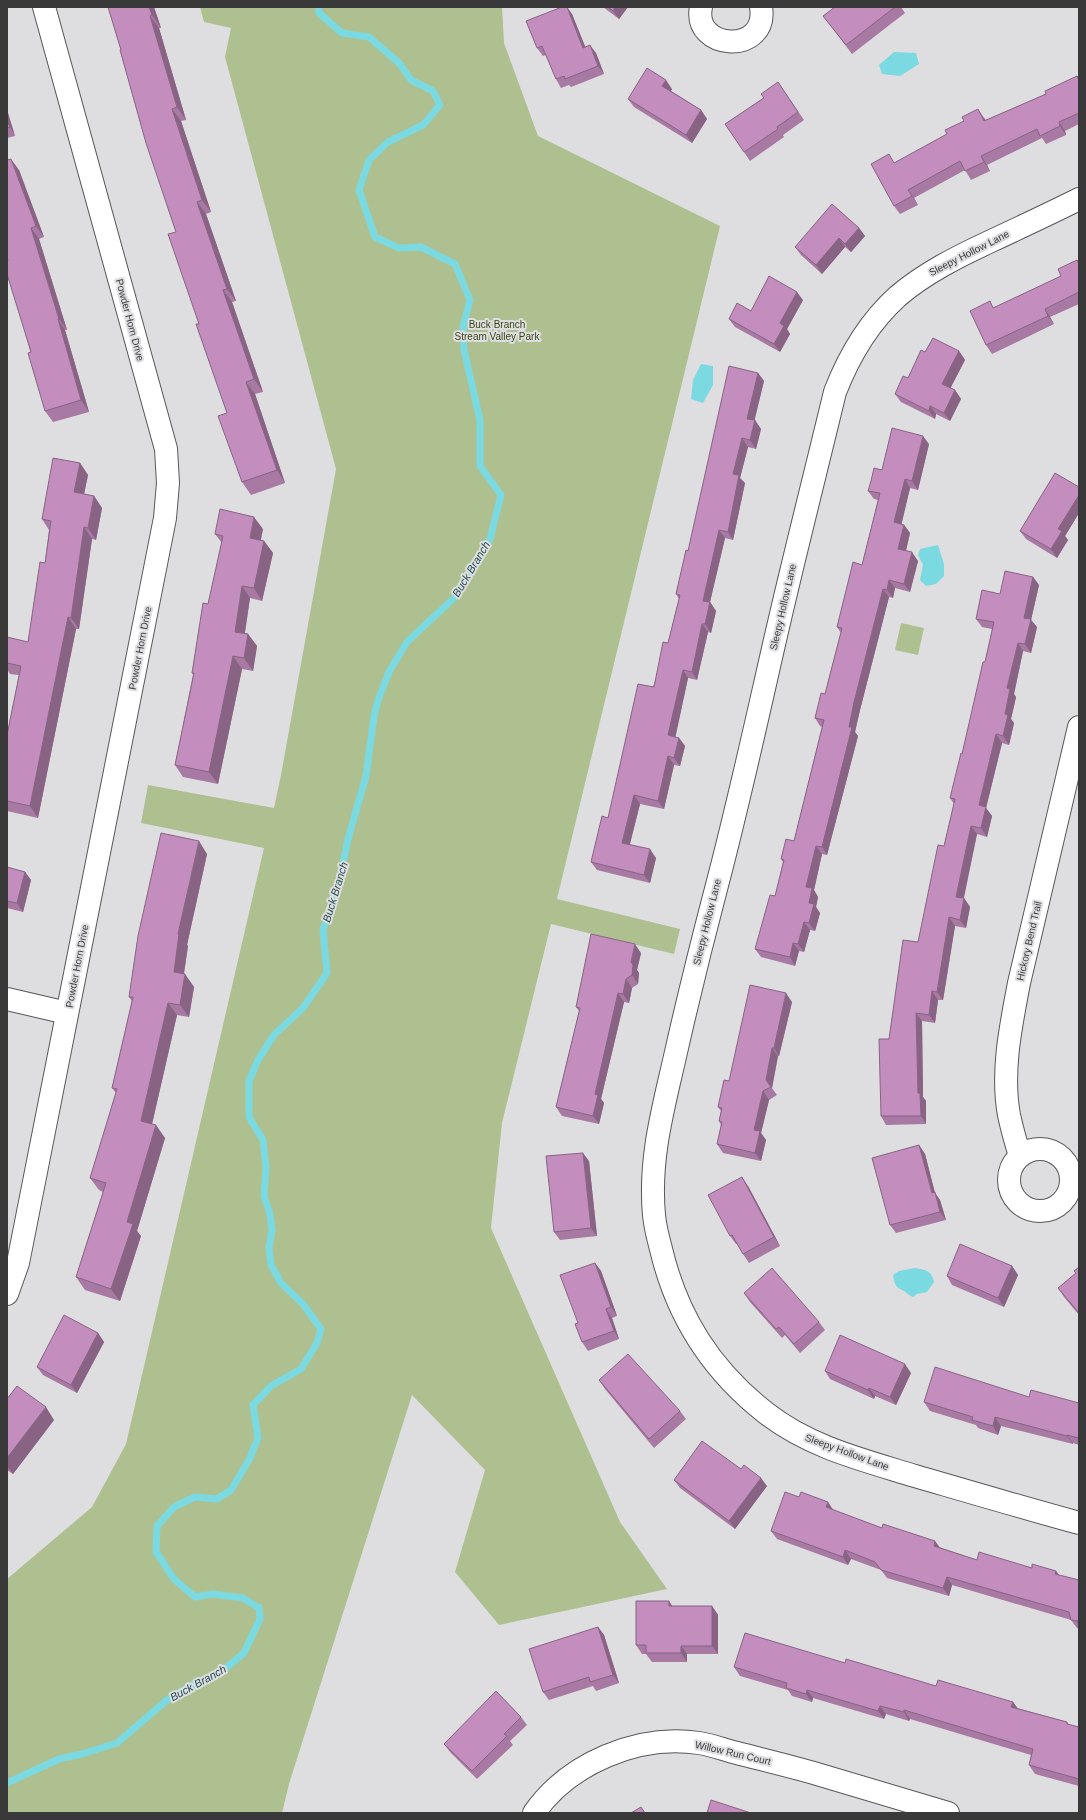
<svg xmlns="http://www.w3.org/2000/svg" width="1086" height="1820" font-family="Arial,sans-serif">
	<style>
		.green { fill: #aec090 }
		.water { fill: #7bd9e2 }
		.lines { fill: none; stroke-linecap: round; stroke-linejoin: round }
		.stream { stroke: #7bd9e2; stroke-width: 7 }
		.minor-casing { stroke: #575759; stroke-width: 24 }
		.minor { stroke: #fff; stroke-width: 22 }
		.wall { fill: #a879a3 }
		.shaded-wall { fill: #886384 }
		.building { fill: #c38dbd; stroke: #886384 }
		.labels { text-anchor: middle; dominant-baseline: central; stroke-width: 4; stroke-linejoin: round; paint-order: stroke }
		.street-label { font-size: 10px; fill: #39393a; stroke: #dedee0 }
		.park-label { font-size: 10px; fill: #374617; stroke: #dedee0 }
		.water-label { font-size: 11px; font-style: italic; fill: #244f53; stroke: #dedee0 }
	</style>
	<rect width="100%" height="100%" fill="#dedee0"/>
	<g class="green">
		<polygon points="200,7 502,7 504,43 538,136 720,226 557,899 680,929 674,954 551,924 502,1123 491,1228 620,1522 667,1589 499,1625 455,1572 485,1470 412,1395 289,1784 282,1813 7,1813 7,1579 92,1507 126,1444 264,848 141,823 148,785 274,808 281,775 336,469 225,57 231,28 204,22"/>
		<polygon points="901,623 924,628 918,655 895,650"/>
	</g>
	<g class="water">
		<polygon points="894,52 916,53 919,64 900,76 882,74 879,65"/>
		<polygon points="701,364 713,366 713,385 703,403 691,399 693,380"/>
		<polygon points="938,545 944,564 944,576 936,584 926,586 920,580 923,565 918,555 920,549"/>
		<path d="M915,1268C926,1270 932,1271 934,1282L927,1292L917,1294L913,1297C910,1296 907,1293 904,1291C895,1287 895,1285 893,1275L899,1271Z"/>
	</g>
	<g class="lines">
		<polyline class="stream" points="7,1783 59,1759 82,1754 117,1743 167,1700 190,1686 220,1673 244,1653 260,1619 259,1608 243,1598 213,1594 195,1597 174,1579 156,1552 157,1526 174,1507 195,1497 217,1499 231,1490 249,1460 258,1438 253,1405 271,1386 301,1369 317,1343 321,1329 303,1304 281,1283 271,1265 269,1248 272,1230 270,1214 264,1196 266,1168 263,1140 249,1117 249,1081 258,1060 274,1035 303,1008 327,973 323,930 338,887 348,839 366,776 374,716 378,700 389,672 407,642 455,597 490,539 501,495 480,466 480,420 464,350 463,327 470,300 455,264 421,247 399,248 375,237 359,190 369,160 388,142 423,125 440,105 433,91 411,80 399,63 369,37 342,33 319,13 319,7"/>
		<g class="minor-casing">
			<g id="minor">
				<path d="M701,7C692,51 769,55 761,7"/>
				<path d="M1079,199C1049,214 1019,228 989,242C957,257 925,273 898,296C869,322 849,356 835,392C815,475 794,557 775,640C756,723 738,806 716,889C701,946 687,1003 674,1061C662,1113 649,1161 654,1215C655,1226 658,1238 661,1249C677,1317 711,1370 766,1413C809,1447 863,1460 915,1476C970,1492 1024,1508 1079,1523"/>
				<polyline points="7,999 67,1013"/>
				<circle cx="1040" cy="1180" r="31"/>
				<path d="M1020,1156C1016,1143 1012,1129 1009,1115C1001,1072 1011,1025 1019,983L1079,727"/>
				<polyline points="7,1294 18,1263 165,518 168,483 166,449 44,7"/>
				<path d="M534,1813C569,1763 638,1734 699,1743C712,1745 725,1750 737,1753C764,1760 790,1766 817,1774C860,1787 904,1800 948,1813"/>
			</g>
		</g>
		<use href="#minor" class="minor"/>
	</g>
	<g class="wall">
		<polygon points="108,7 154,7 161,28 159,28 186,120 181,121 211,212 206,214 236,301 232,302 263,392 255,394 285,483 251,495 242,482 227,413 199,324 176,232"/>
		<polygon points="603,7 628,7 619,19"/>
		<polygon points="835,7 901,7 905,13 852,54 823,16"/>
		<polygon points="572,14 585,47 596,53 604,74 571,87 569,85 561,88 556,79 546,55 543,56 537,48"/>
		<polygon points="1077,76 1079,78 1079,124 1065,131 1066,135 1046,144 1042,138 987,165 990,171 971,180 965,170 914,198 918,205 900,214 894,206 895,163 984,118 986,120 1046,94"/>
		<polygon points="778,82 804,120 783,135 784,137 750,161 725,124 763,98"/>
		<polygon points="672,89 671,91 701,110 707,119 692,143 634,107 628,99"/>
		<polygon points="7,110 15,136 7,138"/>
		<polygon points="19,170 44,237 39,239 67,330 65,330 89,412 53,422 45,411 8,261"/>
		<polygon points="859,228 865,236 851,252 845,247 822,274 801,255 795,247"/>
		<polygon points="1077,260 1079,263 1079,304 1050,317 1054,324 992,354 986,345 994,308 1061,276"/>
		<polygon points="803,300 787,329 790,334 780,352 735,327 729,319 751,311"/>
		<polygon points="959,351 965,360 950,388 955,390 961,399 950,421 936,414 935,419 901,402 895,394 908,378 925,352"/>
		<polygon points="758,373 764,381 754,420 761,429 756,449 748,447 740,478 745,483 733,540 725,538 710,602 716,611 711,633 708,632 697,680 688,678 675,737 679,738 685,746 680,766 674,765 664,809 640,804 630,844 656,858 650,883 597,870 591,862 608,818 668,643 679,599 676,594 688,551"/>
		<polygon points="929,444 918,490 910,488 901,524 904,525 910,533 906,551 918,561 910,592 895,588 893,598 889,597 860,710 855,732 858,736 827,855 822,854 814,890 818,897 816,907 820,913 815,931 810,930 804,952 799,951 795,966 761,957 755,949 775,896 783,862 781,859 794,841 822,727 820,726 815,718 825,694 841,633 837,627 862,565 878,500 874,499 868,491 882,470"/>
		<polygon points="80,463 88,475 84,494 94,496 102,508 96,540 92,539 79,629 76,629 38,818 7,811 7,735 19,675 10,674 7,669 7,639 28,642 45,563 49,530 42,519"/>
		<polygon points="1079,487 1079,513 1065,536 1068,540 1057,558 1026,539 1020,531"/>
		<polygon points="263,529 261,540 264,541 273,553 262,601 250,598 245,633 248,634 257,646 253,671 242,669 218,784 183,777 175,765 193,675 192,673 208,604 222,543 215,534"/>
		<polygon points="1033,577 1039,585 1031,620 1037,627 1031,653 1023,651 1014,694 1016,697 1011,719 1014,723 1009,745 1002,743 986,808 992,816 987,837 977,834 964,898 970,907 966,928 955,926 943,1000 938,1000 935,1023 922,1021 923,1097 926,1101 926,1124 886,1125 881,1116 889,1039 918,942 944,846 954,804 950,798 962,754 985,662 992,629 982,627 976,619 1000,594"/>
		<polygon points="207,854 187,945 188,946 184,974 194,987 189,1017 177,1015 152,1124 165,1138 137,1231 141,1236 120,1301 85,1290 76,1277 103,1192 99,1190 90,1178 116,1093 112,1088 132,1001 129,997"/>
		<polygon points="7,867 25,872 31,880 23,912 7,908"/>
		<polygon points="641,953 637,970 639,973 638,984 632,988 629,1003 624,1002 601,1099 604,1103 599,1124 562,1116 556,1107 579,1011 576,1007"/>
		<polygon points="792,1002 779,1056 778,1056 772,1088 777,1095 769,1100 761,1133 766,1140 761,1161 723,1153 717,1144 721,1125 719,1121 721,1111 718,1107 729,1081"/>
		<polygon points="919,1145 925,1154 935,1193 940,1200 946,1220 896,1233 890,1225"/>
		<polygon points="589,1161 597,1236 560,1240 554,1232"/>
		<polygon points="748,1186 780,1246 749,1263 743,1254 737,1244 736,1244 730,1236"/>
		<polygon points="595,1263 601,1271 617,1316 612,1318 619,1339 588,1351 582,1342 578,1323"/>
		<polygon points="1012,1266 1018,1275 1004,1307 952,1285 947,1276"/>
		<polygon points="1079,1267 1079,1315 1064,1297 1058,1288 1076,1274 1074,1271"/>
		<polygon points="744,1293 819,1322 825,1330 800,1353 785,1335 782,1338 750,1302"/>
		<polygon points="98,1333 104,1342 77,1393 43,1375 37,1367"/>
		<polygon points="825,1371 911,1373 896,1405 875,1396 874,1399 830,1379"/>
		<polygon points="599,1380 680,1411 686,1419 654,1448 605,1389"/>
		<polygon points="1029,1397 1079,1403 1079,1445 1073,1443 1073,1444 1001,1426 998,1435 978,1428 976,1425 930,1411 924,1402"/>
		<polygon points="7,1399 54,1420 13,1474 7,1470"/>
		<polygon points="741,1469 767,1486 735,1529 680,1488 674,1480"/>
		<polygon points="833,1510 882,1528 977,1560 1056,1571 1059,1575 1079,1580 1079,1629 1077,1628 1071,1620 952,1585 949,1596 887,1578 881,1570 851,1559 848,1565 777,1539 771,1531"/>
		<polygon points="672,1606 712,1606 718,1615 718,1654 687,1654 687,1662 652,1662 646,1654 642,1654 636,1645"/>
		<polygon points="598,1627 604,1635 619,1683 596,1691 593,1686 549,1700 543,1692"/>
		<polygon points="845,1663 936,1686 1013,1702 1017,1708 1067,1722 1069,1725 1079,1727 1079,1786 1035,1774 1029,1765 1031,1755 910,1719 909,1721 886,1714 884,1719 813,1698 812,1702 792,1696 788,1690 740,1676 734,1667"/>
		<polygon points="521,1717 527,1725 510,1741 513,1745 477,1779 450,1752 444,1744"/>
	</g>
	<g class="shaded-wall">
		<polygon points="149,7 154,7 161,28 152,15"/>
		<polygon points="567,7 572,14 589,56 583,48"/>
		<polygon points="615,7 628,7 619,19 613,11"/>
		<polygon points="150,16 159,28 186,120 177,107"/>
		<polygon points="590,45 596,53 604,74 598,66"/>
		<polygon points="666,80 672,89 668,95 662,86"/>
		<polygon points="172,109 181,121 211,212 202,200"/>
		<polygon points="978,109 984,118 990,129 984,121"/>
		<polygon points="7,110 15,136 10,127 7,120"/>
		<polygon points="701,110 707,119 692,143 686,135"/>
		<polygon points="1059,122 1065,131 1066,135 1060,126"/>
		<polygon points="981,156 987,165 990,171 984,162"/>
		<polygon points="11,159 19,170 44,237 36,226"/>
		<polygon points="908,190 914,198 918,205"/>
		<polygon points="197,202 206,214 236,301 227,289"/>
		<polygon points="31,228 39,239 67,330 59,319"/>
		<polygon points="859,228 865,236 851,252 845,244"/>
		<polygon points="839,238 845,247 822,274 816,265"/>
		<polygon points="223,290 232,302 263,392 254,379"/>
		<polygon points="797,292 803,300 787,329 790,334 780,352 774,344 780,323"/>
		<polygon points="1045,309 1050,317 1054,324 1048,316"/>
		<polygon points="58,319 65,330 89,412 81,400"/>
		<polygon points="959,351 965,360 948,393 942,384"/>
		<polygon points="758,373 764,381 753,427 747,419"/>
		<polygon points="246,382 255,394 285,483 277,470"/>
		<polygon points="955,390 961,399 950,421 944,413"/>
		<polygon points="930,406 936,414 935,419 929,411"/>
		<polygon points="755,420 761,429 756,449 750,440"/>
		<polygon points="923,436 929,444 918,490 912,481"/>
		<polygon points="742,438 748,447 740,478 745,483 733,540 728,532 733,474"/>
		<polygon points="80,463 88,475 82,504 74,492"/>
		<polygon points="905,479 910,488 900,531 894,522"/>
		<polygon points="1079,495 1079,513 1065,536 1068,540 1057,558 1051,549 1058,529"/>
		<polygon points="94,496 102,508 96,540 88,528"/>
		<polygon points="254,517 263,529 258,550 250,538"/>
		<polygon points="904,525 910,533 904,558 898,549"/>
		<polygon points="84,527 92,539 79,629 71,618"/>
		<polygon points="719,530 725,538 710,602 716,611 711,633 705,624 703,601"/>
		<polygon points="264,541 273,553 262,601 254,588"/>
		<polygon points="912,552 918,561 910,592 904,584"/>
		<polygon points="1033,577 1039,585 1031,620 1037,627 1031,653 1025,644 1024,618"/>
		<polygon points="889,580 895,588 893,598 887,590"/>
		<polygon points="242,586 250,598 243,644 235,632"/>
		<polygon points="883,589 889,597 860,710 855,732 858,736 827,855 822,847 854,702"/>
		<polygon points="68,617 76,629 38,818 30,806"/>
		<polygon points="702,624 708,632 697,680 692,672"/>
		<polygon points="248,634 257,646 253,671 244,658"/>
		<polygon points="1018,643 1023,651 1014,694 1016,697 1011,719 1014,723 1009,745 1003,736 1005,714 1007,688"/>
		<polygon points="233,656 242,669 218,784 209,772"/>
		<polygon points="683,670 688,678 674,744 668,735"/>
		<polygon points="996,734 1002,743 986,808 992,816 987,837 981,828 979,805"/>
		<polygon points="679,738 685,746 680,766 674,758"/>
		<polygon points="668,756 674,765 664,809 658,801"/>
		<polygon points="634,795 640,804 628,851 622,843"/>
		<polygon points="971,826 977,834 962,905 956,897"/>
		<polygon points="199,841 207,854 187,945 188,946 182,985 174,972 178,934"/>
		<polygon points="816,846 822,854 814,890 818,897 816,907 820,913 815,931 809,923 809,903 806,887"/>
		<polygon points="650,849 656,858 650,883 644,875"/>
		<polygon points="25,872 31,880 23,912 17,903"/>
		<polygon points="964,898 970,907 966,928 960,920"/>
		<polygon points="949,917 955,926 943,1000 937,992"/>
		<polygon points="804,922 810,930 804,952 798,944"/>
		<polygon points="793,943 799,951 795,966 790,957"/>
		<polygon points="635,944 641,953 637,970 639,973 638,984 632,975 631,962"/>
		<polygon points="185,974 194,987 189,1017 180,1005"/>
		<polygon points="626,979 632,988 629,1003 623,994"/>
		<polygon points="932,991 938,1000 935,1023 929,1015"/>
		<polygon points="618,993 624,1002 601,1099 604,1103 599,1124 593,1116 595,1094"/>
		<polygon points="786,993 792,1002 779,1056 774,1048"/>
		<polygon points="168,1003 177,1015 150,1133 141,1121"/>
		<polygon points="916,1013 922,1021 923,1097 926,1101 926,1124 921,1116 918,1093"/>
		<polygon points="772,1048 778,1056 772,1088 766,1080"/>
		<polygon points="763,1091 769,1100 761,1133 766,1140 761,1161 755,1153 754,1130"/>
		<polygon points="156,1125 165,1138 137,1231 141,1236 120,1301 111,1289 127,1222"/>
		<polygon points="919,1145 925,1154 935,1193 940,1200 946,1220 940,1212 932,1193"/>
		<polygon points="583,1153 589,1161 597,1236 591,1228"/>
		<polygon points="742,1177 748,1186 780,1246 774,1237"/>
		<polygon points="595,1263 601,1271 617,1316 611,1307"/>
		<polygon points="1012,1266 1018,1275 1004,1307 998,1298"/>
		<polygon points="606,1309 612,1318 619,1339 614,1331"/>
		<polygon points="98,1333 104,1342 77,1393 71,1385"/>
		<polygon points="905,1364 911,1373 896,1405 890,1397"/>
		<polygon points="869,1388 875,1396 874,1399 868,1390"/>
		<polygon points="46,1407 54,1420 13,1474 7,1466 7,1458"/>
		<polygon points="995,1417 1001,1426 998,1435 993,1426"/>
		<polygon points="1067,1435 1073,1443 1073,1444 1067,1436"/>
		<polygon points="761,1478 767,1486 735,1529 729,1521"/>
		<polygon points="828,1502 834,1511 826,1507"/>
		<polygon points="935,1541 941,1549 934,1546"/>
		<polygon points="845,1550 851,1559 848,1565 843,1557"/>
		<polygon points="1056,1571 1062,1579 1055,1574"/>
		<polygon points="947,1577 952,1585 949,1596 943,1588"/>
		<polygon points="669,1601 675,1610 669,1606"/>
		<polygon points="712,1606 718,1615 718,1654 712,1646"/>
		<polygon points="598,1627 604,1635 619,1683 613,1675"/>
		<polygon points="681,1646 687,1654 687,1662 681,1653"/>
		<polygon points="807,1690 813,1698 812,1702 806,1694"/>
		<polygon points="1013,1702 1019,1710 1011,1707"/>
		<polygon points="880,1706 886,1714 884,1719 878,1711"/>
		<polygon points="904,1710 910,1719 909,1721 904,1712"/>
	</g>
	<g class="building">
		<polygon points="108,7 149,7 152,15 150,16 177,107 172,109 202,200 197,202 227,289 223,290 254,379 246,382 277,470 242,482 218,416 227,413 196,324 199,324 168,234 176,232 146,143 120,50 121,50"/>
		<polygon points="562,7 567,7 583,48 590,45 598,66 565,79 564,76 556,79 542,46 537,48 526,21"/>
		<polygon points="608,7 615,7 613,11"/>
		<polygon points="835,7 895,7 846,45 823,16"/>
		<polygon points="647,68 666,80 662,86 701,110 686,135 628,99"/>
		<polygon points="1077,76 1079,80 1079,113 1059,122 1060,126 1040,136 1037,129 981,156 984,162 965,171 960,161 908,190 912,196 894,206 871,164 889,154 894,163 947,134 945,130 964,121 962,117 978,109 984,121 1046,94 1045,91"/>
		<polygon points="778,82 798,112 777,127 778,129 744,152 725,124 764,98 761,94"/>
		<polygon points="7,120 10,127 7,128"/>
		<polygon points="11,159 36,226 31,228 59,319 58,319 81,400 45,411 28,353 31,352 7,274 7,261 8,261 7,257 7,160"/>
		<polygon points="832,204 859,228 845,244 839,238 816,265 795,247"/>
		<polygon points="1077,260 1079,264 1079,292 1045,309 1048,316 986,345 970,311 990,301 993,308 1061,276 1058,269"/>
		<polygon points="769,276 797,292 780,323 784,326 774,344 729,319 737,303 751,311"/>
		<polygon points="933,338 959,351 942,384 955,390 944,413 930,406 929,411 895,394 903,376 908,378 921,350 925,352"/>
		<polygon points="729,366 758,373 747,419 755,420 750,440 742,438 733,474 739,475 728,532 719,530 703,601 710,602 705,624 702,624 692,672 683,670 668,735 679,738 674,758 668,756 658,801 634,795 622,843 650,849 644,875 591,862 602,816 608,818 638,684 654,687 663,642 668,643 680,595 676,594 686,550 688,551"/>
		<polygon points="892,428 923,436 912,481 905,479 894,522 904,525 898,549 912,552 904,584 889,580 887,590 883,589 854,702 849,727 852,727 822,847 816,846 806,887 812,888 809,903 814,904 809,923 804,922 798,944 793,943 790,957 755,949 770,895 775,896 784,860 781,859 786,839 794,841 824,720 815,718 821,693 825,694 842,628 837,627 853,562 862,565 880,493 868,491 871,481 874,468 882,470"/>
		<polygon points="53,458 80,463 74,492 94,496 88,528 84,527 71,618 68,617 30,806 7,801 7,735 21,666 7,663 7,637 28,642 40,562 45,563 51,521 42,519"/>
		<polygon points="1055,473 1079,487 1079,495 1058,529 1062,531 1051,549 1020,531"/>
		<polygon points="220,509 254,517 250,538 264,541 254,588 242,586 235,632 248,634 244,658 233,656 209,772 175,765 194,673 192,673 203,603 208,604 223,536 215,534"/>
		<polygon points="1005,571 1033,577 1024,618 1031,619 1025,644 1018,643 1007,688 1010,689 1005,714 1008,715 1003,736 996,734 979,805 986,807 981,828 971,826 956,897 964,898 960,920 949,917 937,992 932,991 929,1015 916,1013 918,1093 920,1093 921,1116 881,1116 879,1039 889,1039 903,940 918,942 938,845 944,846 955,799 950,798 961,753 962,754 983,662 985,662 994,622 976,619 982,590 1000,594"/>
		<polygon points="161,833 199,841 178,934 179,934 174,972 185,974 180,1005 168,1003 141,1121 156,1125 127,1222 133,1224 111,1289 76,1277 106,1183 90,1178 117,1089 112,1088 133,997 129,997 138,936"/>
		<polygon points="7,867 25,872 17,903 7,901"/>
		<polygon points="591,934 635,944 631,962 633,965 632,975 626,979 623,994 618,993 595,1094 598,1095 593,1116 556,1107 580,1008 576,1007"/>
		<polygon points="750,985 786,993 774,1048 772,1048 766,1080 771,1087 763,1091 754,1130 760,1131 755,1153 717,1144 722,1122 719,1121 722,1108 718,1107 724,1080 729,1081"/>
		<polygon points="919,1145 932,1193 935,1192 940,1212 890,1225 872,1158"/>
		<polygon points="583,1153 591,1228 554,1232 546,1156"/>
		<polygon points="742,1177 774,1237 743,1254 732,1235 730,1236 708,1195"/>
		<polygon points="960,1244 1012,1266 998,1298 947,1276"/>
		<polygon points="595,1263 611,1307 606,1309 614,1331 582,1342 575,1324 578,1323 560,1275"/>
		<polygon points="1079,1267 1079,1313 1058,1288 1076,1273 1074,1271"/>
		<polygon points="772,1268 819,1322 794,1344 779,1327 776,1329 744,1293"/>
		<polygon points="64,1315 98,1333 71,1385 37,1367"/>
		<polygon points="840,1335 905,1364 890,1397 869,1388 868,1390 825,1371"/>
		<polygon points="628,1354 680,1411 649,1439 599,1380"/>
		<polygon points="935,1367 1029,1397 1031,1390 1079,1403 1079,1438 1067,1435 1067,1436 995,1417 993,1426 972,1420 973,1417 924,1402"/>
		<polygon points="17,1386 46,1407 7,1458 7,1399"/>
		<polygon points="702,1441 741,1469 744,1465 761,1478 729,1521 674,1480"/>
		<polygon points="785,1492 799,1497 801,1492 828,1502 826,1507 882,1528 883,1524 935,1541 934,1546 977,1560 979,1552 1032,1568 1032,1564 1056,1571 1055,1574 1079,1580 1079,1624 1078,1623 1078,1621 1071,1620 1069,1612 947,1577 943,1588 881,1570 875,1562 845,1550 843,1557 771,1531"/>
		<polygon points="636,1601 669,1601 669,1606 712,1606 712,1646 681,1646 681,1653 646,1653 646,1645 636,1645"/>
		<polygon points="598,1627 613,1675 590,1682 589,1677 543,1692 529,1649"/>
		<polygon points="745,1633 845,1663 846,1659 936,1686 938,1680 1013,1702 1011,1707 1067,1722 1067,1724 1079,1727 1079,1779 1029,1765 1033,1749 904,1710 904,1712 880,1706 878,1711 807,1690 806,1694 786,1688 787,1683 734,1667"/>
		<polygon points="496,1691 521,1717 504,1734 507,1736 472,1771 444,1744"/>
		<polygon points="711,1800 751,1813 707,1813"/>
		<polygon points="641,1807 645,1813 631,1813"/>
	</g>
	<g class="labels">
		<g class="street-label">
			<text transform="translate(969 253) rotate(-27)">Sleepy Hollow Lane</text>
			<text transform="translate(130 320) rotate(75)">Powder Horn Drive</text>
			<text transform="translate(783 607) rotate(-77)">Sleepy Hollow Lane</text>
			<text transform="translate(140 648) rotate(-79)">Powder Horn Drive</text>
			<text transform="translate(707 922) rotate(-76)">Sleepy Hollow Lane</text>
			<text transform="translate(1029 941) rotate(-77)">Hickory Bend Trail</text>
			<text transform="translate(77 966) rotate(-79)">Powder Horn Drive</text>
			<text transform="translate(847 1452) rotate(20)">Sleepy Hollow Lane</text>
			<text transform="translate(733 1753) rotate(13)">Willow Run Court</text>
		</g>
		<g class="park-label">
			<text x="497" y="324">Buck Branch<tspan x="497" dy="12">Stream Valley Park</tspan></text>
		</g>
		<g class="water-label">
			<text transform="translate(471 569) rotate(-59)">Buck Branch</text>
			<text transform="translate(335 892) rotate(-73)">Buck Branch</text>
			<text transform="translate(198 1683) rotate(-29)">Buck Branch</text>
		</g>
	</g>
	<rect width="1086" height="1820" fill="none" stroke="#39393a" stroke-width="16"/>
</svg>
